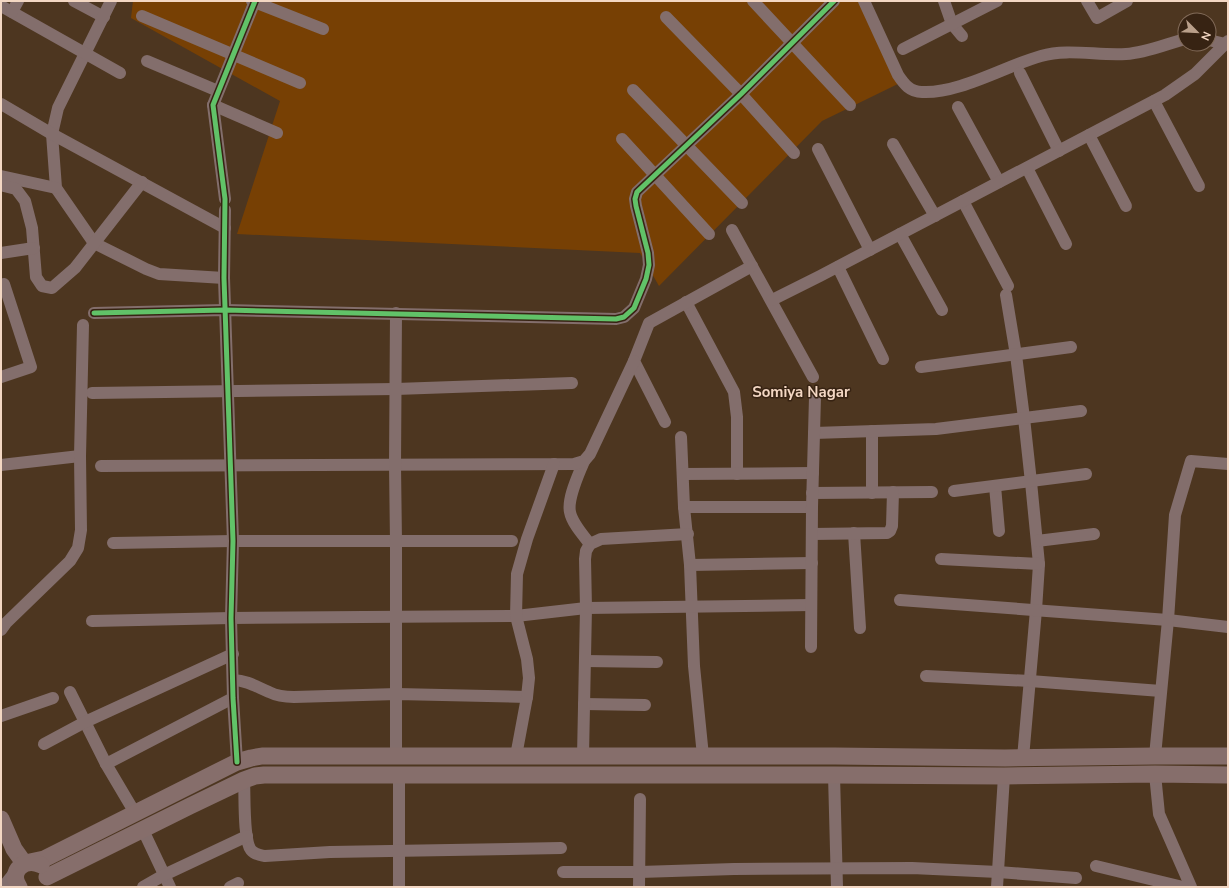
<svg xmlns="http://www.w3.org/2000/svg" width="1229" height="888" font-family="'Nunito Sans',sans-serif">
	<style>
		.green { fill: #774004 }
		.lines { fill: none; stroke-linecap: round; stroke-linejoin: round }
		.minor { stroke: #836e6c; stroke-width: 12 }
		.tertiary { stroke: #836e6c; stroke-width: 15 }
		.secondary { stroke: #866e6b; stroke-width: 17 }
		.cycleway-casing { stroke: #372313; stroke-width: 8 }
		.cycleway { stroke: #61c268; stroke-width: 5 }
		.labels { text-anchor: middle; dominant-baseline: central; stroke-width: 3; stroke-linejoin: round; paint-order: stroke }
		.neighbourhood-label { font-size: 15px; font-weight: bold; fill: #f3d7c3; stroke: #372313 }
	</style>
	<rect width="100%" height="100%" fill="#4d3620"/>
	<polygon class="green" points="133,1 868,1 904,81 822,121 659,286 640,253 237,234 280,101 131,18"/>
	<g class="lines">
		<g class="minor">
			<polyline points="74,1 104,17"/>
			<polyline points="111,1 58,108 52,134 56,188 94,243 146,269 159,274 224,278"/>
			<polyline points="252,1 323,29"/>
			<polyline points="753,1 850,105"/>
			<path d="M864,1L898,75C904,84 910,92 922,92C959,94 1005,66 1041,56C1068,48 1098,56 1126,54C1146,53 1166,44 1185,39"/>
			<polyline points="944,1 952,24 962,36"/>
			<polyline points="1087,1 1097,18 1127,1"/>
			<polyline points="1,6 120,73"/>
			<polyline points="12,12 18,1"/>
			<polyline points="142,16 300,83"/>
			<polyline points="666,17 741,94 794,153"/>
			<polyline points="1209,40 1225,44"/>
			<polyline points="903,49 997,1"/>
			<polyline points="147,61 218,91"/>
			<polyline points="1020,73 1059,151"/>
			<polyline points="633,90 742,203"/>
			<polyline points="1154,101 1199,186"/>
			<polyline points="1,104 52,134 225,228"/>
			<polyline points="213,105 277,133"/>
			<polyline points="958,107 999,182"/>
			<polyline points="1089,135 1126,206"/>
			<polyline points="622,139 709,234"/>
			<polyline points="893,144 935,216"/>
			<polyline points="818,149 870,250"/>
			<polyline points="1027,168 1066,244"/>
			<polyline points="1,176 56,188"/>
			<polyline points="4,186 16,189 25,201 32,228 36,277 42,286 52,288 75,268 142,182"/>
			<polyline points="225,199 213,105 255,1"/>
			<polyline points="963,201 1008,286"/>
			<polyline points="225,210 224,278 233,541 231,618 233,698 237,762"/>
			<polyline points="732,230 813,377"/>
			<polyline points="900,234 942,310"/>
			<polyline points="1,253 34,248"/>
			<polyline points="838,267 883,359"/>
			<polyline points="1006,295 1016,355 1024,418 1031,482 1039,564 1036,610 1023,758"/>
			<polyline points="772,300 820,276 1165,95 1195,74 1228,41"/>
			<polyline points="686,302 734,392 737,417 737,474"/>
			<polyline points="94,313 225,310 616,319 624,317 634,308 646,279 649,265 648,253 636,206 635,199 637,192 741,94 834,1"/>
			<polyline points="921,367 1071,347"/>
			<polyline points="1,377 31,367 4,284"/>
			<polyline points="92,393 396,389 572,383"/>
			<polyline points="665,422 634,361 649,323 752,266"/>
			<polyline points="872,431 872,493"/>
			<polyline points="814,433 936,429 1081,411"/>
			<polyline points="681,437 684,507 690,565 694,666 703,756"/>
			<path d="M584,461C579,474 567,498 570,512C572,523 583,535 590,544"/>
			<polyline points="1,465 80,456"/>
			<polyline points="101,466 574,464 584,461 590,454 634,361"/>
			<polyline points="683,474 813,473"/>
			<polyline points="995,486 999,531"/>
			<polyline points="954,491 1086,474"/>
			<polyline points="812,493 932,492"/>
			<polyline points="684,507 812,507"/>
			<polyline points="854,533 860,628"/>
			<polyline points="812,534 887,533 890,531 892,526 893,492"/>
			<polyline points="1037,541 1094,534"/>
			<polyline points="113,543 233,541 512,541"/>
			<polyline points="941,559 1039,564"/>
			<polyline points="690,565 812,563"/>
			<polyline points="900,600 1168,620 1228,627"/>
			<polyline points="92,621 231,618 516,616 586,608 811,605"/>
			<polyline points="1,630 6,623 70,561 78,548 81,530 80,456 83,325"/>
			<polyline points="811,647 812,507 815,397"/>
			<polyline points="585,661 657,662"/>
			<polyline points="926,676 1030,681 1161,691"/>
			<path d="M233,680C248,681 255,686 269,692C277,696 285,697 294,697L397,694L527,697"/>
			<polyline points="70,692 106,764 135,813"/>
			<polyline points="584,704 645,705"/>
			<polyline points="1,716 53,698"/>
			<polyline points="44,744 85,722 233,654"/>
			<polyline points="396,756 396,542 395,465 396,313"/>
			<polyline points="516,756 527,697 529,678 527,659 516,616 517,574 527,539 554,464"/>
			<polyline points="583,756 586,608 585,559 586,551 590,544 601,539 688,534"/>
			<polyline points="1155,756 1168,620 1175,515 1191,461 1228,464"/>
			<polyline points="106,764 233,698"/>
			<polyline points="1155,774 1159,814 1191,887"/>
			<polyline points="399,775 399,887"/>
			<polyline points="834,775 837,887"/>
			<path d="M244,780C245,795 243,840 251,850C255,855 260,855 265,856L330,852L561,848"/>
			<polyline points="143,830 170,887"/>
			<polyline points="1096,866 1183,887"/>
			<polyline points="563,872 640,872 734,869 912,868 998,872 1076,878"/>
			<polyline points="143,887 164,875 247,836"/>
			<polyline points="230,887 238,883"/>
			<polyline points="639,887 640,799"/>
			<polyline points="997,887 1004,776"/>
		</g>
		<polyline class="tertiary" points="5,887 17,872"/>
		<g class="secondary">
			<polyline points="1,819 14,849 24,863"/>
			<polyline points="30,862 44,859 237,762 251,758 262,756 835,756 1005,758 1155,756 1228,756"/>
			<polyline points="47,877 190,806 244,780 255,776 264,775 834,775 1004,776 1155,774 1228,775"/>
			<path d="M19,887C8,871 25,857 41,865"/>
		</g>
		<g class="cycleway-casing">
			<g id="cycleway">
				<polyline points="94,313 225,310 616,319 624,317 634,308 646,279 649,265 648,253 636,206 635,199 637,192 741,94 834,1"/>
				<polyline points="237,762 233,698 231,618 233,541 224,278 225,199 213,105 255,1"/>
			</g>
		</g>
		<use href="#cycleway" class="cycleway"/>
	</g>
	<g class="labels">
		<g class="neighbourhood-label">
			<text x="801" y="392">Somiya Nagar</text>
		</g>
	</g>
	<rect width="1229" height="888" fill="none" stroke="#f3d7c3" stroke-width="4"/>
	<g transform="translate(1197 32) rotate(114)"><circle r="19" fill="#372313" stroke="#826b59"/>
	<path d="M0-3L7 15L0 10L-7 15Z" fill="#b99f8a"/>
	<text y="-6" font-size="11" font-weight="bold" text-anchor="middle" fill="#f3d7c3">N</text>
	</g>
</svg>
